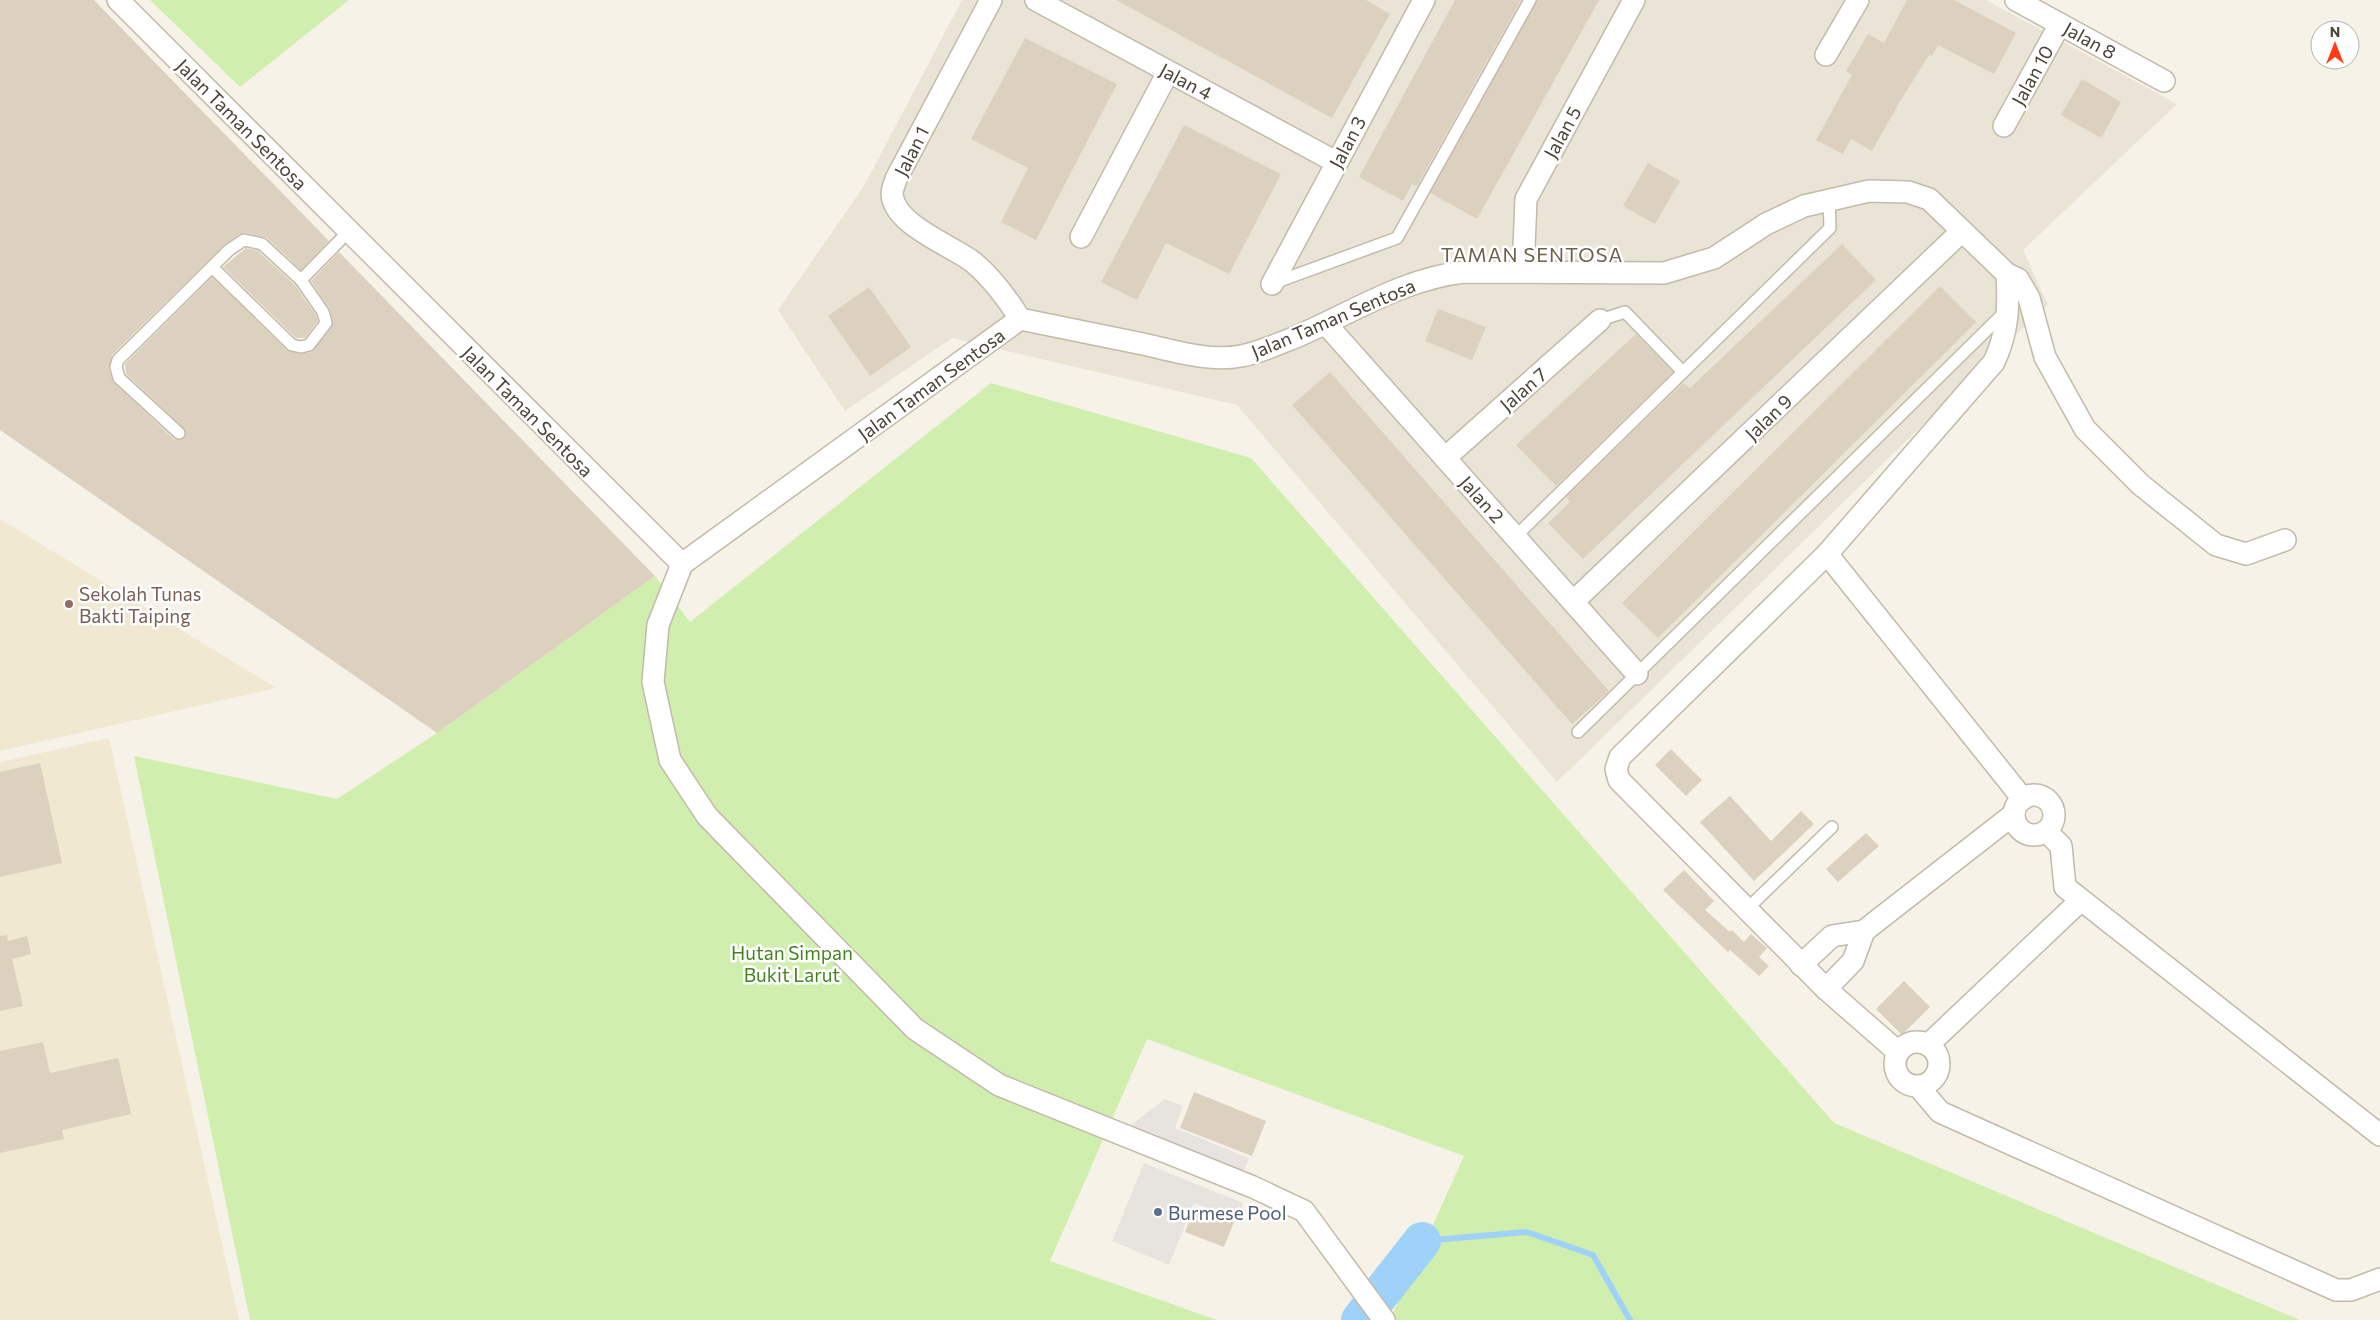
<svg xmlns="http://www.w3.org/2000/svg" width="2380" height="1320" font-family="Commissioner,sans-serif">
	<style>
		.residential { fill: #eae4d6 }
		.education { fill: #f0e8d1 }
		.green { fill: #d0eead }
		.parking { fill: #e7e4e0 }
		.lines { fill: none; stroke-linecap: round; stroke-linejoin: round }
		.stream { stroke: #9fd2f8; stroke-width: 6 }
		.river { stroke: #9fd2f8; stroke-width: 38 }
		.building { fill: #dcd1bf }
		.service-casing { stroke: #c3baa9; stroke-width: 14 }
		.minor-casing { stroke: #c3baa9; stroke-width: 24 }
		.service { stroke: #fff; stroke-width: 11 }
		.minor { stroke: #fff; stroke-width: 21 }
		.education-dot { fill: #8d6e63; stroke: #fff; stroke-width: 2 }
		.service-dot { fill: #5c6f8a; stroke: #fff; stroke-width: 2 }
		.labels { text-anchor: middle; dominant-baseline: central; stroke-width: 5; stroke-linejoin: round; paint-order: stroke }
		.street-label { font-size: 19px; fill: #4a4336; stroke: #fff }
		.education-label { font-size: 19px; fill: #785e54; stroke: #fff; text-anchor: start }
		.park-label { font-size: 19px; fill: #458421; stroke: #fff }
		.service-label { font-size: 19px; fill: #4e5e75; stroke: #fff; text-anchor: start }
		.neighbourhood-label { font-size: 20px; letter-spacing: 1px; fill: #6e614c; stroke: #fff }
	</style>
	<rect width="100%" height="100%" fill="#f6f2e8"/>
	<polygon class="residential" points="962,0 1986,0 2177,104 2023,250 2048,305 1989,360 1557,782 1237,405 952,338 845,411 778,310 864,186"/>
	<g class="education">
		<polygon points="0,519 276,688 0,751"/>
		<polygon points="109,738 239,1320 0,1320 0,762"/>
	</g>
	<g class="green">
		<polygon points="150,0 349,0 240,87"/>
		<polygon points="991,383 1251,458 1834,1123 2300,1320 1390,1320 1464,1156 1147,1039 1050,1261 1217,1320 250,1320 134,756 337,799 437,733 655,576 690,622"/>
	</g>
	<g class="parking">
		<polygon points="1165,1099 1183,1106 1175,1128 1249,1158 1243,1172 1131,1125"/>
		<polygon points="1144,1163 1243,1203 1237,1220 1194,1203 1169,1265 1112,1241"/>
	</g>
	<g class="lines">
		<polyline class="stream" points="1422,1241 1527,1232 1593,1255 1630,1320"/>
		<polyline class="river" points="1360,1320 1422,1241"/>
	</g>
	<g class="building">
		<polygon points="0,0 94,0 329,241 301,270 267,238 246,233 240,234 224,245 112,355 109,368 114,383 174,439 178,440 184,438 186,434 184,428 126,374 125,364 212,277 287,350 300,354 311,352 333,324 329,308 311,281 339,252 655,576 437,733 0,430"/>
		<polygon points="1116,0 1366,0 1390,14 1332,118"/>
		<polygon points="1455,0 1521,0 1417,186 1412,184 1403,201 1359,177"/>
		<polygon points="1537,0 1599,0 1477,219 1430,193"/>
		<polygon points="1907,0 1954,0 2016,33 1994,74 1938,45 1932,56 1929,55 1899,103 1872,151 1851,139 1843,154 1816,140 1852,75 1846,71 1868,34 1884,43"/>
		<polygon points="1025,38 1117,84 1036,240 1001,222 1028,168 971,139"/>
		<polygon points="2082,79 2121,102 2101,138 2061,115"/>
		<polygon points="1184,125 1281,174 1229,274 1166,243 1137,300 1101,282"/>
		<polygon points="1648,163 1680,181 1655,224 1623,206"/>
		<polygon points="1842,244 1876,280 1583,559 1548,523 1570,502 1566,497 1683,383 1690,388"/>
		<polygon points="246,248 258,251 295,285 316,315 318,321 305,338 296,338 223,267"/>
		<polygon points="1940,286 1976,322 1658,638 1622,603"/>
		<polygon points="869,287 911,347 870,376 828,316"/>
		<polygon points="1438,309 1486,327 1472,360 1425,341"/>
		<polygon points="1636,334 1673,372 1556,486 1516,445"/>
		<polygon points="1330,372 1609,691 1572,724 1292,405"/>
		<polygon points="1671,749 1702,780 1686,796 1655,765"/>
		<polygon points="40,763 62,863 0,877 0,772"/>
		<polygon points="1730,796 1771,841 1801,811 1814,824 1754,881 1700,822"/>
		<polygon points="1866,833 1879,846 1838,882 1826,869"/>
		<polygon points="1684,870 1714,901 1705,910 1730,932 1732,930 1744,942 1751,934 1767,948 1759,957 1769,966 1759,976 1730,950 1728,952 1663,890"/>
		<polygon points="7,935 8,941 27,936 31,954 12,959 23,1006 0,1011 0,936"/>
		<polygon points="1904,981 1930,1007 1902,1035 1876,1009"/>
		<polygon points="43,1042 50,1073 118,1058 131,1114 62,1130 64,1139 0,1153 0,1051"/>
		<polygon points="1194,1092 1266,1121 1252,1156 1180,1128"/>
		<polygon points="1195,1207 1234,1222 1224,1247 1185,1232"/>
	</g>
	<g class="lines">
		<g class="service-casing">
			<g id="service">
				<polyline points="212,267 292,345 301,347 309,345 326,323 323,312 301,280"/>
				<polyline points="1274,283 1397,238 1530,0"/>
				<polyline points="1600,320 1625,312 1683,372"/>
				<polyline points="179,433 119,378 116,367 118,360 229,250 244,240 262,244 301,280 349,231"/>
				<polyline points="1515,537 1830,228 1829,198"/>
				<polyline points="1578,732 2006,311"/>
				<polyline points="1747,909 1832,827"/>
			</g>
		</g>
		<g class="minor-casing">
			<g id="minor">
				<polyline points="118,0 682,564"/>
				<path d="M991,0L896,179C895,183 892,189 892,194C894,225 951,245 973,262C992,278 1007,298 1020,319"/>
				<polyline points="1036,0 1336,162"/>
				<polyline points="2016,0 2164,81"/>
				<polyline points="1826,55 1858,0"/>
				<polyline points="2004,126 2060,24"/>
				<polyline points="1081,237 1168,72"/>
				<polyline points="1523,272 1526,199 1634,0"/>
				<polyline points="2007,274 2018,279 2029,298 2045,357 2085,429 2141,485 2216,545 2246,554 2285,540"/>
				<polyline points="1272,284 1424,0"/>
				<polyline points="1326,324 1637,674"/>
				<polyline points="1445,458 1600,320"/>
				<polyline points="1827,554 2023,799"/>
				<path d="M682,564L1020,319C1061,327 1102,336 1143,344C1174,351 1210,362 1241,356C1258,353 1275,345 1291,339C1349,315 1401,279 1464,272L1664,273L1714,258L1766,224L1804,206L1869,191L1908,192L1929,199L2007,274C2009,307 2008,332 1994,362L1827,554L1620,757L1616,769L1619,780L1826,989L1898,1052"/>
				<polyline points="682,564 658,625 653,682 670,760 707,816 915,1029 999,1085 1253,1187 1304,1211 1384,1320"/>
				<polyline points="1573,602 1962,231"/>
				<circle cx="2034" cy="815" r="20"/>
				<polyline points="2046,831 2061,846 2065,887 2380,1135"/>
				<polyline points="1801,965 1832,936 1864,931 2014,814"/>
				<polyline points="1826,989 1853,961 1864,931"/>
				<circle cx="1917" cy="1064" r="22"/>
				<polyline points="1928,1045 2080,901"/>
				<polyline points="1918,1086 1940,1112 2336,1290 2351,1290 2380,1279"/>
			</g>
		</g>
		<use href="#service" class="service"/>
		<use href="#minor" class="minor"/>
	</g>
	<circle class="education-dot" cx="69" cy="604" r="5"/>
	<circle class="service-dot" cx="1158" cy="1212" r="5"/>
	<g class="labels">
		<g class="street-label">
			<text transform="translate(2090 40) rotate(29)">Jalan 8</text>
			<text transform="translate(2032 75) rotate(-61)">Jalan 10</text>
			<text transform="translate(1186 81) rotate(28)">Jalan 4</text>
			<text transform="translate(242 124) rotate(45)">Jalan Taman Sentosa</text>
			<text transform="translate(1562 132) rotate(-61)">Jalan 5</text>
			<text transform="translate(1347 142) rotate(-62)">Jalan 3</text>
			<text transform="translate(911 151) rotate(-63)">Jalan 1</text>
			<text transform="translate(1333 318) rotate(-23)">Jalan Taman Sentosa</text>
			<text transform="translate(931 384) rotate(-36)">Jalan Taman Sentosa</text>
			<text transform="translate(1523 389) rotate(-41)">Jalan 7</text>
			<text transform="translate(528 411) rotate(45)">Jalan Taman Sentosa</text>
			<text transform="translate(1768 417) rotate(-44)">Jalan 9</text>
			<text transform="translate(1482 499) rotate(48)">Jalan 2</text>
		</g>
		<g class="education-label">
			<text x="79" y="593">Sekolah Tunas<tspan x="79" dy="22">Bakti Taiping</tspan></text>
		</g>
		<g class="park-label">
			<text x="792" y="952">Hutan Simpan<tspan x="792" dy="22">Bukit Larut</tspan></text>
		</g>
		<g class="service-label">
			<text x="1168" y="1212">Burmese Pool</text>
		</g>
		<g class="neighbourhood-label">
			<text x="1532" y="254">TAMAN SENTOSA</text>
		</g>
	</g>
	<g transform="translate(2335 45)"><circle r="24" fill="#ffffff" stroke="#b7b4af"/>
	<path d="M0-4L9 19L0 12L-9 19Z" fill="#ff3c16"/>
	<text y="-8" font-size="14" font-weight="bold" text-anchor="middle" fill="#4a4336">N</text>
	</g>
</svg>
